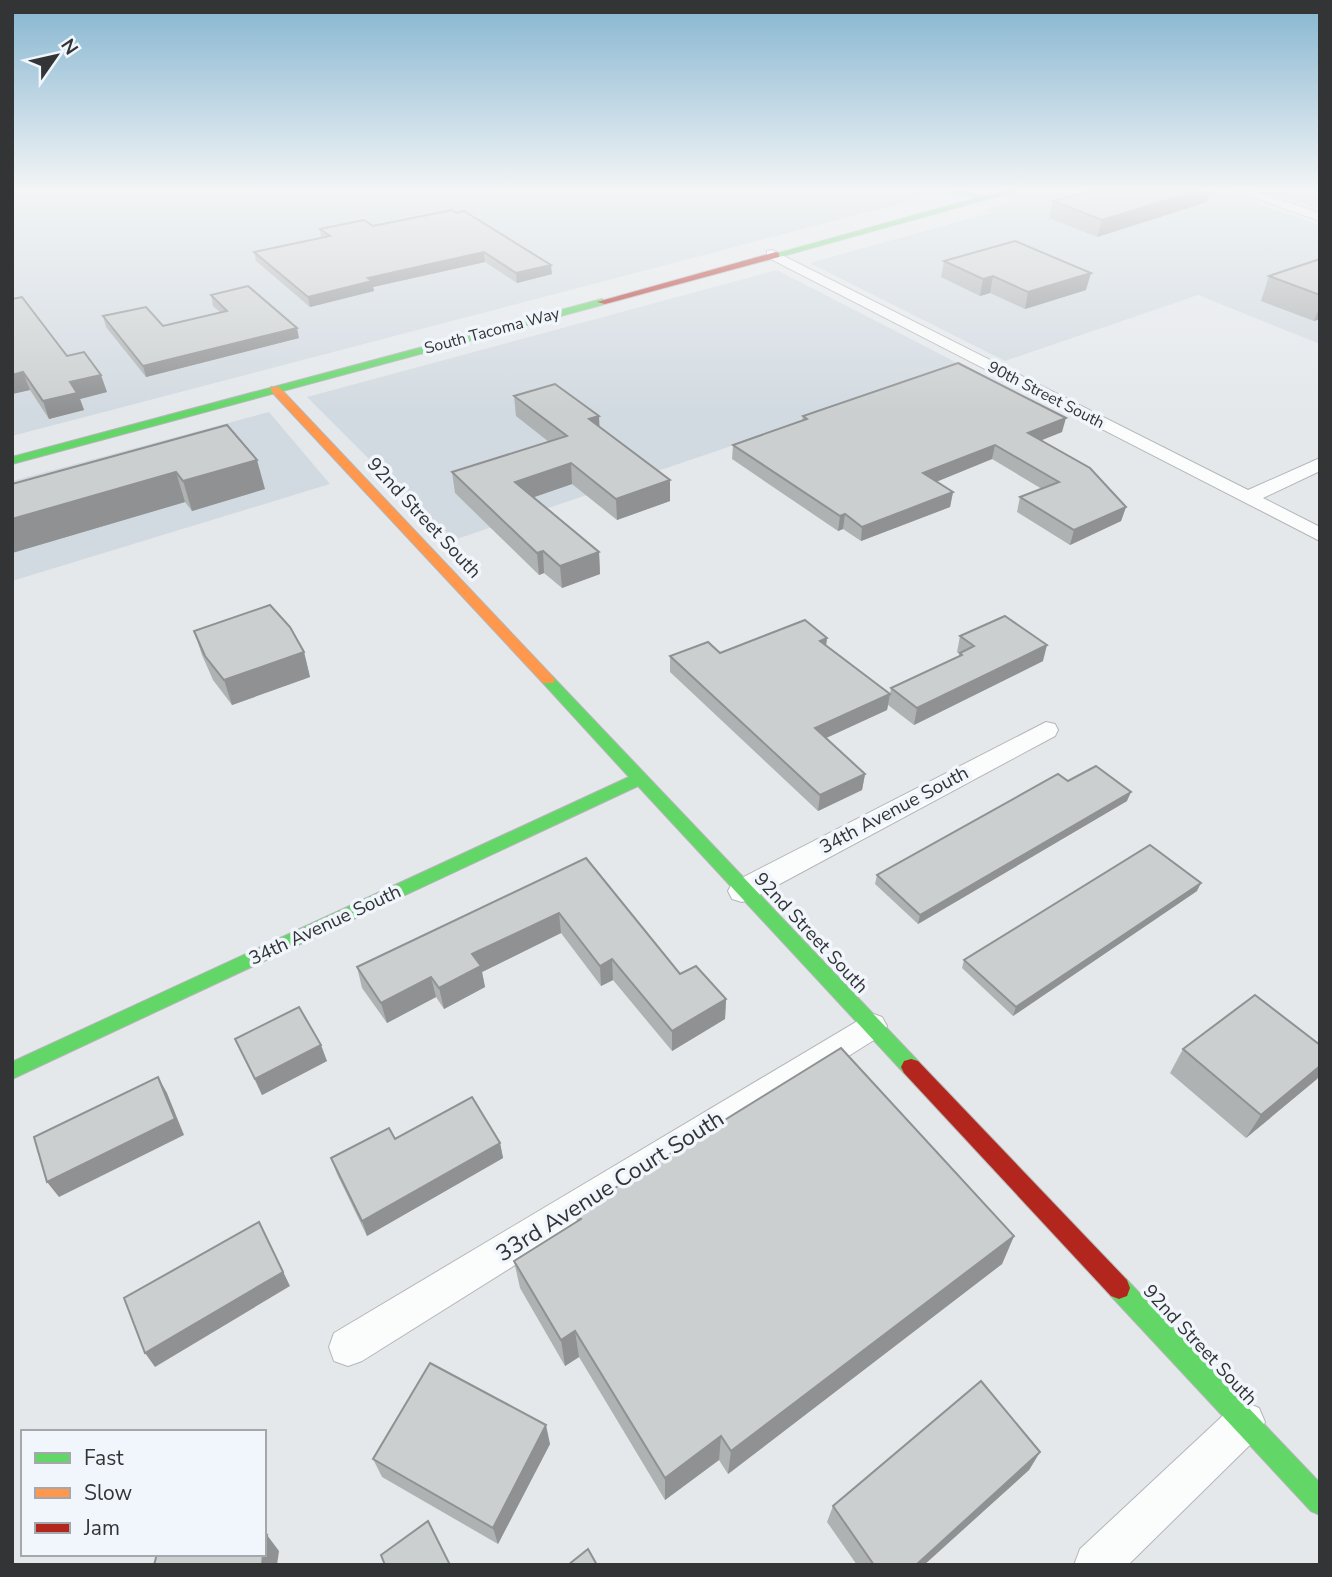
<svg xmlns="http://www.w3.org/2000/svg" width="1332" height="1577" font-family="'Nunito Sans',sans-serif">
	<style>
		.built { fill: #d2dae1 }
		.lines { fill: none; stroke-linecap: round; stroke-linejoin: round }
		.street-casing { stroke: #b4b6b8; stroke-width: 2 }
		.fast-casing { stroke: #b4b6b8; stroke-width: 2 }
		.slow-casing { stroke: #b4b6b8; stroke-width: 2 }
		.jam-casing { stroke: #b4b6b8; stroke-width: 2 }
		.street { fill: #fbfcfc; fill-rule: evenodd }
		.fast { fill: #63d668; fill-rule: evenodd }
		.slow { fill: #ff974d; fill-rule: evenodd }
		.jam { fill: #b3261e; fill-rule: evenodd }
		.wall { fill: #afb2b3 }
		.shaded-wall { fill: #8f9192 }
		.building { fill: #cccfd0; stroke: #8f9192; stroke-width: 2 }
		.labels { text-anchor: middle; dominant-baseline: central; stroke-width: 7; stroke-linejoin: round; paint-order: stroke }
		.far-street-label { font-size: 16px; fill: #323436; stroke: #f0f6fb }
		.street-label { font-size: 19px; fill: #323436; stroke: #f0f6fb }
		.near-street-label { font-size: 23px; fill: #323436; stroke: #f0f6fb }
	</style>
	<rect width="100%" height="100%" fill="#e5e8eb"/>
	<g class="built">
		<polygon points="12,191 920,191 918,199 12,436"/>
		<polygon points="1054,191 1219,191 1320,225 1320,344 1198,295 1005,361 810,263 990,213 984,209"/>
		<polygon points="1265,191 1320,191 1320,209"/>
		<polygon points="777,270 965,367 451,541 307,397"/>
		<polygon points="269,412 330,484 12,581 12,481"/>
	</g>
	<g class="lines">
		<g class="street-casing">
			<g id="street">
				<polygon points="1236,191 1254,191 1320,213 1320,221"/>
				<polygon points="772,250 1248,490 1320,458 1320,471 1263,498 1320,527 1320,541 767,257 767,251"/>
				<polygon points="1046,722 1055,724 1058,730 1055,736 752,899 742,902 732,899 728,891 732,883"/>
				<polygon points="871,1013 882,1017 887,1026 882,1035 362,1361 348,1366 334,1361 329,1347 334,1333"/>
				<polygon points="1245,1402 1259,1408 1265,1422 1259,1436 1128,1565 1074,1565 1080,1549 1231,1408"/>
			</g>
		</g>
		<g class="fast-casing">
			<g id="fast">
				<path d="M956,191C967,191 976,196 986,196C996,196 1005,191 1016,191L779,257L772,255L977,198Z"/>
				<polygon points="602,299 607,302 605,304 12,464 12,457"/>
				<polygon points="548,676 553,677 918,1061 921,1067 918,1073 911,1075 904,1073 638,786 12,1079 12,1062 629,777 543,683 541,680"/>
				<polygon points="1119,1277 1127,1280 1320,1483 1320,1515 1311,1511 1111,1296 1108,1288 1111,1280"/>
			</g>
		</g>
		<g class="slow-casing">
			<polygon id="slow" points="271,387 279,387 553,677 555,680 553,683 543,683 271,391"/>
		</g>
		<g class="jam-casing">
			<g id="jam">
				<polygon points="776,252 779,253 779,257 605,304 597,302"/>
				<polygon points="911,1059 918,1061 1127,1280 1130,1288 1127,1296 1119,1299 1111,1296 904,1073 901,1067 904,1061"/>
			</g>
		</g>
		<use href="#street" class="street"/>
		<use href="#fast" class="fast"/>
		<use href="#slow" class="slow"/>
		<use href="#jam" class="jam"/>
	</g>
	<g class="wall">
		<polygon points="1053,201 1207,202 1097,237 1049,218"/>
		<polygon points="452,210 552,274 517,283 485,262 373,287 374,291 310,307 256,261 254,252 321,238 320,229 373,226"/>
		<polygon points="1320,259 1320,319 1314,321 1261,301 1269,276"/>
		<polygon points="944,261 1086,290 1025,309 990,293 980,296 941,277"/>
		<polygon points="211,295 299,338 146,377 106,327 103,316 163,326 220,312 213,306"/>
		<polygon points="12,299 67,356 107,392 80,399 84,410 49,419 30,390 12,394"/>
		<polygon points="514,396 599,427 670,480 670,501 617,520 572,484 534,497 599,552 600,574 562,588 544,573 539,575 455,493 452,472 549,442 516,416"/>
		<polygon points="803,416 1062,432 1041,440 1126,507 1121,521 1070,545 1017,512 1020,497 1042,489 992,459 936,482 953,492 950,507 861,541 843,529 838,531 732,459 733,445 802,421"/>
		<polygon points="227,425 265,489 192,511 185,502 12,553 12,484"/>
		<polygon points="194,631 304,652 310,677 232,705 213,680 202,655"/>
		<polygon points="960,636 1043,661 914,725 888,705 887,710 826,738 865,774 862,790 818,811 670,672 670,656 720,653 827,638 826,645 890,694 891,688 959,656 959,654 957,652"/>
		<polygon points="1068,781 1127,801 918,924 875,884 877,875"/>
		<polygon points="586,858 680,974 726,999 725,1019 672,1051 613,980 601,986 561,933 482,972 485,987 444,1009 436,997 387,1023 362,988 357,967"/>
		<polygon points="1197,891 1013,1016 962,968 964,960"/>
		<polygon points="235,1039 327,1061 262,1095"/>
		<polygon points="1183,1049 1317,1079 1246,1138 1170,1073"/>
		<polygon points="395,1139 500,1143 503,1158 367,1236 337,1174 331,1158"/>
		<polygon points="576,1212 1014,1236 1002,1264 728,1474 719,1460 665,1500 579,1357 565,1366 520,1288 514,1261 577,1222"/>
		<polygon points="550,1444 498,1544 382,1477 373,1459"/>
		<polygon points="1040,1452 1029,1470 924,1565 857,1565 827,1522 833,1506"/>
	</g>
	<g class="shaded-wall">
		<polygon points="1196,191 1211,191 1207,202 1097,237 1102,220"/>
		<polygon points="484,252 485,262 373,287 374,291 310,307 308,297 368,278"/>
		<polygon points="551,265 552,274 517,283 516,273"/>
		<polygon points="1091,273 1086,290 1025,309 1028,292"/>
		<polygon points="993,276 990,293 980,296 983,279"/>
		<polygon points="1320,306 1320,319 1314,321"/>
		<polygon points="297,328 299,338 146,377 143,366"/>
		<polygon points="23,372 30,390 12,394 12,375"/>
		<polygon points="101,375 107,392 80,399 84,410 49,419 43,401 70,382"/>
		<polygon points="599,416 600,437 589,419"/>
		<polygon points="1066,418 1062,432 1025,447 1028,433"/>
		<polygon points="995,445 992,459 921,488 923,473"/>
		<polygon points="257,460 265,489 192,511 183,481"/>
		<polygon points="571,463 572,484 517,503 515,482"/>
		<polygon points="176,472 185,502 12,553 12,519"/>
		<polygon points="670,480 670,501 617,520 616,499"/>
		<polygon points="953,492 950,507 861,541 862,527"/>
		<polygon points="1126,507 1121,521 1070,545 1074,530"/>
		<polygon points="845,514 843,529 838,531 840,516"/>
		<polygon points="543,551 544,573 539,575 537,553"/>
		<polygon points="599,552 600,574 562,588 560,566"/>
		<polygon points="827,638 825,654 820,641"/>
		<polygon points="1047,645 1043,661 914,725 917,708"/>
		<polygon points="304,652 310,677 232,705 224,680"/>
		<polygon points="890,694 887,710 813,744 815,728"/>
		<polygon points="865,774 862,790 818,811 820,795"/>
		<polygon points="1131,792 1127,801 918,924 920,915"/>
		<polygon points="1201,883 1197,891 1013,1016 1016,1007"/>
		<polygon points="559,913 561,933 482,972 485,987 444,1009 439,988 472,954"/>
		<polygon points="612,959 613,980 601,986 600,966"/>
		<polygon points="431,977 436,997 387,1023 381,1003"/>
		<polygon points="726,999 725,1019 672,1051 672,1031"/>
		<polygon points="321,1045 327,1061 262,1095 255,1079"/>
		<polygon points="1320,1066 1320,1075 1317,1079 1246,1138 1261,1115"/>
		<polygon points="158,1077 167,1093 184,1135 59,1197 47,1182"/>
		<polygon points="500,1143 503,1158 367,1236 362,1221"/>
		<polygon points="266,1236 290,1286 155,1367 145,1353"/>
		<polygon points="1014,1236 1002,1264 728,1474 731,1451"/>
		<polygon points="575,1331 579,1357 565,1366 561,1340"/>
		<polygon points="546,1425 550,1444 498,1544 493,1528"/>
		<polygon points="721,1436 719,1460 665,1500 665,1478"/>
		<polygon points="1040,1452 1029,1470 924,1565 916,1565"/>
		<polygon points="267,1535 279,1551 277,1565 262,1565"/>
	</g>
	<g class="building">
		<polygon points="1092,191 1196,191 1102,220 1053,201"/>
		<polygon points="452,210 457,213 464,211 551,265 516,273 484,252 368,278 372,281 308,297 254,252 330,236 320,229 364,220 373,226"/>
		<polygon points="1015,241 1091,273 1028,292 993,276 983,279 944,261"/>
		<polygon points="1320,259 1320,295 1269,276"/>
		<polygon points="248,286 297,328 143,366 103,316 146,307 163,326 227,311 211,295"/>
		<polygon points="22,297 67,356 84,352 101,375 70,382 77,393 43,401 23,372 12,375 12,299"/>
		<polygon points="958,363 1066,418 1028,433 1090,468 1126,507 1074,530 1020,497 1059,482 995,445 923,473 953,492 862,527 845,514 840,516 733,445 807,419 803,416"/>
		<polygon points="555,384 599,416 589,419 670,480 616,499 571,463 515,482 599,552 560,566 543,551 537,553 452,472 567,436 514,396"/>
		<polygon points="227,425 257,460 183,481 176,472 12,519 12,484"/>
		<polygon points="270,605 290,627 304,652 224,680 205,656 194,631"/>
		<polygon points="1005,616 1047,645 917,708 891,688 962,655 960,653 974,646 960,636"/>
		<polygon points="805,620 827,638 820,641 890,694 815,728 865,774 820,795 670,656 708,642 720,653"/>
		<polygon points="1096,766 1131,792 920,915 877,875 1058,774 1068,781"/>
		<polygon points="1150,845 1201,883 1016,1007 964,960"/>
		<polygon points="586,858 680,974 696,966 726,999 672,1031 612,959 600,966 559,913 472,954 481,966 439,988 431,977 381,1003 357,967"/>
		<polygon points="1255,995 1320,1045 1320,1066 1261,1115 1183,1049"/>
		<polygon points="299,1007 321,1045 255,1079 235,1039"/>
		<polygon points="841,1048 1014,1236 731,1451 721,1436 665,1478 575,1331 561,1340 514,1261 581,1219 576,1212"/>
		<polygon points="158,1077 175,1119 47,1182 34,1137"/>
		<polygon points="472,1097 500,1143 362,1221 331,1158 389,1128 395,1139"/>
		<polygon points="259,1222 283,1272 145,1353 124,1298"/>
		<polygon points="430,1363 546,1425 493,1528 373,1459"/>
		<polygon points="981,1381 1040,1452 916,1565 874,1565 833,1506"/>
		<polygon points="428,1521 450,1565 385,1565 381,1555"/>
		<polygon points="267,1535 264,1549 264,1536"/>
		<polygon points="588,1549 597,1565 568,1565"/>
		<polygon points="157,1554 263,1554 262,1565 154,1565"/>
	</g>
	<linearGradient id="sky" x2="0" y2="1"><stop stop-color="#85b5d0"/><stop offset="0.46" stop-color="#f3f5f6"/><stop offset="1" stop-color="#f3f5f6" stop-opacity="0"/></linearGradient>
	<rect width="1332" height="412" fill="url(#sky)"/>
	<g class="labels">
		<g class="far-street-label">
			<text transform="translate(492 331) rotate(-15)">South Tacoma Way</text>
			<text transform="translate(1046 395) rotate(27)">90th Street South</text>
		</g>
		<g class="street-label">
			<text transform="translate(424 518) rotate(47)">92nd Street South</text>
			<text transform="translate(894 810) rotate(-28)">34th Avenue South</text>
			<text transform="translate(325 925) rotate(-25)">34th Avenue South</text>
			<text transform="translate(811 933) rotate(47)">92nd Street South</text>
			<text transform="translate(1200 1345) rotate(47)">92nd Street South</text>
		</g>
		<g class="near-street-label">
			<text transform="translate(610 1186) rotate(-32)">33rd Avenue Court South</text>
		</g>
	</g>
	<rect width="1332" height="1577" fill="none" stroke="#323436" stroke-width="28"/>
	<rect x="21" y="1430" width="245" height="126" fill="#f0f6fb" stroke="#a4a8ac" stroke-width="2"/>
	<rect x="35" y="1453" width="35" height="10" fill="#63d668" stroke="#a4a8ac" stroke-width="2"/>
	<text x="84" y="1465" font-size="21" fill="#323436">Fast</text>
	<rect x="35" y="1488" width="35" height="10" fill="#ff974d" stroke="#a4a8ac" stroke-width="2"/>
	<text x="84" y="1500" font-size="21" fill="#323436">Slow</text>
	<rect x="35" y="1523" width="35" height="10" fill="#b3261e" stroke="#a4a8ac" stroke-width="2"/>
	<text x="84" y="1535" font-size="21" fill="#323436">Jam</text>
	<g transform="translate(56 56) rotate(56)" stroke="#f0f6fb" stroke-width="5" paint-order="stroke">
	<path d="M0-5L12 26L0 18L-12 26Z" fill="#323436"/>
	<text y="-10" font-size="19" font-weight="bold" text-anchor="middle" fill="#323436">N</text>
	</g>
</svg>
